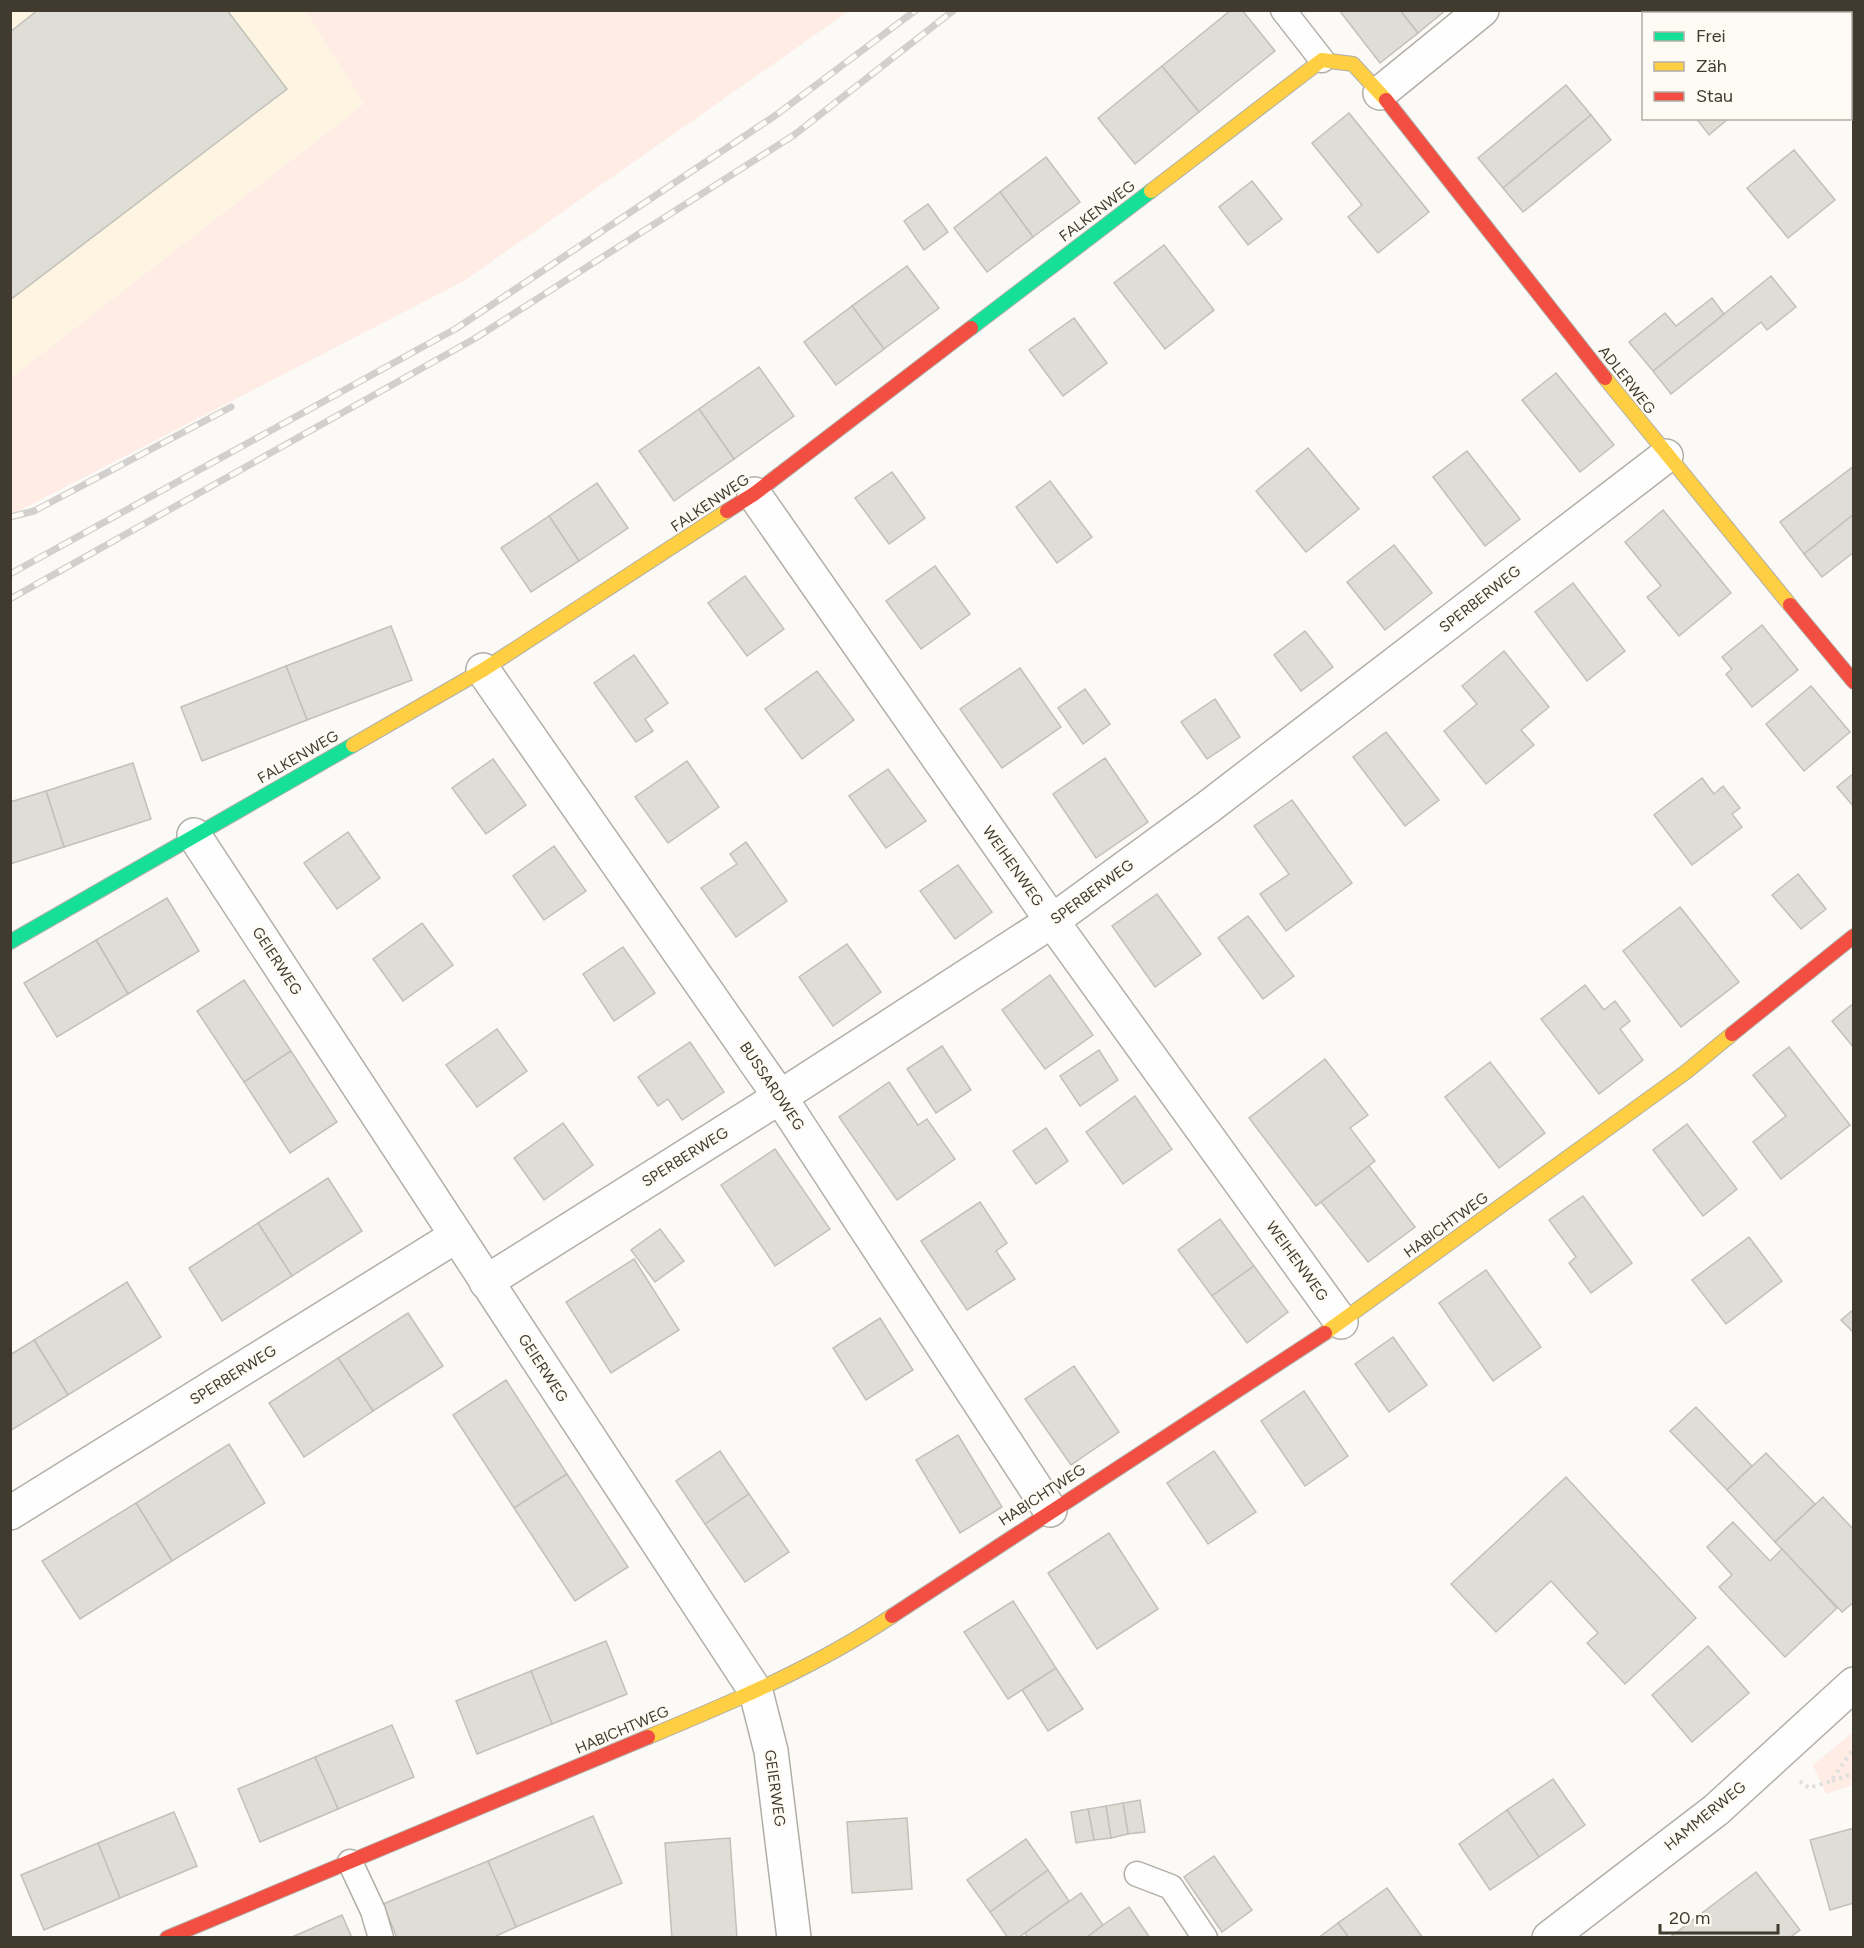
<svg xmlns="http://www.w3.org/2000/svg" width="1864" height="1948" font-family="Figtree,sans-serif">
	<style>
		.built { fill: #fdf4e1 }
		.green { fill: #feece5 }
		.building { fill: #deded7; stroke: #c1c0b9; stroke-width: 1.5 }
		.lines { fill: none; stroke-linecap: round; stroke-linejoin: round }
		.lane-casing { stroke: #b2afa8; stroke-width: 27 }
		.street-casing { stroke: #b2afa8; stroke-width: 36 }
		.fast-casing { stroke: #b2afa8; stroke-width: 16 }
		.slow-casing { stroke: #b2afa8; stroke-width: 16 }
		.jam-casing { stroke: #b2afa8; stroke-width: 16 }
		.path { stroke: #dfdfde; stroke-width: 4; stroke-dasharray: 3 4.5; stroke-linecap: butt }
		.lane { stroke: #fffefe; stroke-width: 24 }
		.street { stroke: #fffefe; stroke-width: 33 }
		.fast { stroke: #16e098; stroke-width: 14 }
		.slow { stroke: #ffcf43; stroke-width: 14 }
		.jam { stroke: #f24e42; stroke-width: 14 }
		.rail-casing { stroke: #d1d0ce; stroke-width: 7 }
		.rail { stroke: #fefbf5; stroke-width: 4.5; stroke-dasharray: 14; stroke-linecap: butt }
		.labels { text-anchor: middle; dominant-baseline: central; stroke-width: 4.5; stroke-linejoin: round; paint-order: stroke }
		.street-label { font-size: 15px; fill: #403b2e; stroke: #fefbf5 }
	</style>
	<rect width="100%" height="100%" fill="#fcfaf7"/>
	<polygon class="built" points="11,11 306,11 364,104 11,378"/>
	<g class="green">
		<polygon points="306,11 849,11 464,281 11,515 11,378 364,104"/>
		<polygon points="1853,1732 1853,1785 1826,1794 1813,1765"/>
	</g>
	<g class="building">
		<polygon points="38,10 227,10 287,89 10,300 10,32"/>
		<polygon points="1231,10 1242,10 1275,51 1199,112 1162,66"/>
		<polygon points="1339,10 1400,10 1418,33 1380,63"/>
		<polygon points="1400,10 1446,10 1418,33"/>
		<polygon points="1850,28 1854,32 1854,93 1850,96"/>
		<polygon points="1162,66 1199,112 1135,164 1098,118"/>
		<polygon points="1566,85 1591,115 1503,188 1478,158"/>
		<polygon points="1349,113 1429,212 1378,253 1348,217 1362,205 1312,143"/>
		<polygon points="1591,115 1611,140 1523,212 1503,188"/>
		<polygon points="1696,118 1729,118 1709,135"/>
		<polygon points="1794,150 1835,200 1788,238 1747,188"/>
		<polygon points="1046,157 1080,202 1033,237 1000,192"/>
		<polygon points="1252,181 1282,219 1248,245 1219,207"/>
		<polygon points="1000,192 1033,237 987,272 954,228"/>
		<polygon points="928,204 948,232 924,250 904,221"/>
		<polygon points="1164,245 1214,310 1165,349 1114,283"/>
		<polygon points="907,266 939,308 884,349 852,306"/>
		<polygon points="1771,276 1796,307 1767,330 1761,322 1671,394 1653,371"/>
		<polygon points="1712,298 1724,314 1653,371 1629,342 1665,313 1676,326"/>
		<polygon points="852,306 884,349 836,385 804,342"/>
		<polygon points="1074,318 1107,363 1063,396 1029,350"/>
		<polygon points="759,367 794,416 734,459 699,409"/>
		<polygon points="1556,373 1614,445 1580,472 1522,400"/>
		<polygon points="699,409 734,459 674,501 639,451"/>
		<polygon points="1308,448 1359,509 1306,552 1256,491"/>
		<polygon points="1467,451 1520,519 1485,546 1433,477"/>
		<polygon points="1854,466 1854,514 1804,554 1780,522"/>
		<polygon points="892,472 925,518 889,544 855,498"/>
		<polygon points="1050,481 1092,537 1057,563 1016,507"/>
		<polygon points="597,483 628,528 579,561 549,516"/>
		<polygon points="1663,510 1731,593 1679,636 1647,597 1661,586 1625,542"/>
		<polygon points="1854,514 1854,552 1822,577 1804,554"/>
		<polygon points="549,516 579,561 531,592 501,548"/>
		<polygon points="1394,545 1432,593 1385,630 1347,582"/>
		<polygon points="935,566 970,614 921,649 886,601"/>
		<polygon points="745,576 784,629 747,656 708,603"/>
		<polygon points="1573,583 1625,651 1587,681 1535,612"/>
		<polygon points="1762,625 1798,670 1752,707 1726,674 1732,669 1722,657"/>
		<polygon points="391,626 412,680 307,720 286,666"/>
		<polygon points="1305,631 1333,667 1301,691 1274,655"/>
		<polygon points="1504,651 1549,707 1521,730 1534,745 1486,784 1444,731 1477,704 1462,686"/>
		<polygon points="634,655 668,703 645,719 653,731 636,742 594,683"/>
		<polygon points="286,666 307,720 202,761 181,707"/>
		<polygon points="1020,668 1061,727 1002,768 960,709"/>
		<polygon points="817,671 854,720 802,759 765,709"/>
		<polygon points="1811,686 1850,732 1804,771 1766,724"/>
		<polygon points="1085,689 1110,724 1083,744 1058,708"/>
		<polygon points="1215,699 1240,737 1207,759 1181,722"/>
		<polygon points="1386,732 1439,800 1405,826 1353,757"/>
		<polygon points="1105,758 1148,822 1096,858 1053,794"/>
		<polygon points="493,759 526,805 486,834 452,788"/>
		<polygon points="687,761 719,807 668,843 635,797"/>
		<polygon points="133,763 151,819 64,847 46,791"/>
		<polygon points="888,769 926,821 886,848 849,796"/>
		<polygon points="1854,773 1854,807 1837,787"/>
		<polygon points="1702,778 1714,794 1723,786 1740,808 1732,814 1742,827 1692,865 1654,815"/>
		<polygon points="46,791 64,847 10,864 10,802"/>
		<polygon points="1292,800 1352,883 1286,931 1260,894 1289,874 1254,826"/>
		<polygon points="348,832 380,878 337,909 304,863"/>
		<polygon points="746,842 787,901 736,937 701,888 737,864 730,854"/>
		<polygon points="554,846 586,891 544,920 513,876"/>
		<polygon points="958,865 992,912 955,939 920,891"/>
		<polygon points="1798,874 1826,909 1801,929 1772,895"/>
		<polygon points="1157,894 1201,954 1155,987 1112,926"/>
		<polygon points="167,898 199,951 128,994 96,940"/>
		<polygon points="1680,907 1739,982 1681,1027 1623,951"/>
		<polygon points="1248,916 1294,976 1263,999 1218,938"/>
		<polygon points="422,923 453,965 403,1001 373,959"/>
		<polygon points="96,940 128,994 57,1037 24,983"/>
		<polygon points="847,944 881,992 833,1026 799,977"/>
		<polygon points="623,947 655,993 614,1021 583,974"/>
		<polygon points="1050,975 1093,1035 1045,1069 1002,1010"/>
		<polygon points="244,980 291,1051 244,1082 197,1011"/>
		<polygon points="1585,985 1604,1010 1615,1001 1630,1021 1620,1029 1643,1060 1599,1094 1541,1019"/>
		<polygon points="1854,1003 1854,1048 1832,1021"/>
		<polygon points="497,1029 527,1071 477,1107 446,1065"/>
		<polygon points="690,1042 724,1092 682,1120 668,1099 658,1106 638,1077"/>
		<polygon points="942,1046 971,1090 936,1113 907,1069"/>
		<polygon points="1789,1047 1850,1125 1781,1179 1753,1142 1786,1116 1753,1075"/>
		<polygon points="1099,1050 1118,1080 1080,1106 1060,1076"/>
		<polygon points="291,1051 337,1122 290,1153 244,1082"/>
		<polygon points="1325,1059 1368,1115 1350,1128 1375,1161 1316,1206 1249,1118"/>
		<polygon points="1490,1062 1545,1133 1499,1168 1445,1097"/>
		<polygon points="889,1082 918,1125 927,1119 955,1159 897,1200 839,1117"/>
		<polygon points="1135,1096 1172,1149 1123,1184 1086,1132"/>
		<polygon points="563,1123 593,1165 544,1200 514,1158"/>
		<polygon points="1687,1124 1737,1189 1703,1216 1653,1150"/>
		<polygon points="1046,1128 1068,1161 1036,1184 1013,1151"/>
		<polygon points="775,1149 830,1229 775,1266 721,1185"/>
		<polygon points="1369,1166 1415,1227 1368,1262 1321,1202"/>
		<polygon points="328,1178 362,1231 292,1276 258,1223"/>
		<polygon points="1583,1196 1632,1263 1591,1293 1569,1263 1576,1257 1549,1220"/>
		<polygon points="980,1202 1007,1243 996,1251 1015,1279 967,1310 921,1241"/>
		<polygon points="1220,1219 1254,1266 1212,1296 1178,1250"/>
		<polygon points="258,1223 292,1276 222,1321 189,1268"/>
		<polygon points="660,1229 684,1261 655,1282 631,1250"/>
		<polygon points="1749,1237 1782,1281 1726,1324 1692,1280"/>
		<polygon points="634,1259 679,1330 611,1373 566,1302"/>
		<polygon points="1254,1266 1288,1312 1247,1343 1212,1296"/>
		<polygon points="1486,1270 1541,1347 1493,1381 1439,1303"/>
		<polygon points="127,1282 161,1337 68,1395 34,1340"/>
		<polygon points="1854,1309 1854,1333 1841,1320"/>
		<polygon points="408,1313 443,1366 373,1411 338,1358"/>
		<polygon points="880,1318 913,1370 866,1400 833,1348"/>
		<polygon points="1393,1337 1427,1385 1389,1412 1355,1364"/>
		<polygon points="34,1340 68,1395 10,1431 10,1355"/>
		<polygon points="338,1358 373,1411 304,1457 269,1403"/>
		<polygon points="1074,1366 1119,1432 1071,1465 1025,1399"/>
		<polygon points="506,1380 567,1474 514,1508 453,1415"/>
		<polygon points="1304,1391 1348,1456 1305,1486 1261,1421"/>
		<polygon points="1696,1407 1752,1466 1727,1490 1670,1431"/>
		<polygon points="958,1435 1002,1507 960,1533 916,1460"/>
		<polygon points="229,1444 265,1503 172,1561 136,1503"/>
		<polygon points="720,1451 749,1494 705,1524 676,1481"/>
		<polygon points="1214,1451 1256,1512 1208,1544 1167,1483"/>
		<polygon points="1766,1453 1815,1504 1775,1542 1727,1490"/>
		<polygon points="567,1474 628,1567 575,1601 514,1508"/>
		<polygon points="1566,1477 1696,1618 1625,1684 1587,1643 1598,1633 1551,1581 1496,1632 1451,1584"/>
		<polygon points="749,1494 789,1552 745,1582 705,1524"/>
		<polygon points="1823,1497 1854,1530 1854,1602 1842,1612 1775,1542"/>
		<polygon points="136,1503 172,1561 80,1619 42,1561"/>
		<polygon points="1733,1522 1770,1561 1782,1549 1837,1608 1785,1657 1719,1587 1732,1575 1707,1547"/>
		<polygon points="1109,1533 1158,1609 1097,1649 1048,1573"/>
		<polygon points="1013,1601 1056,1668 1008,1699 964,1632"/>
		<polygon points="606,1641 627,1694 552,1724 531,1671"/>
		<polygon points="1708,1646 1749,1693 1692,1742 1652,1695"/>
		<polygon points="1056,1668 1083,1709 1048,1731 1022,1690"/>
		<polygon points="531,1671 552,1724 477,1754 456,1701"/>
		<polygon points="392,1725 414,1777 338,1809 315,1757"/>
		<polygon points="315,1757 338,1809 260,1842 238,1789"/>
		<polygon points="1553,1779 1585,1825 1539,1857 1507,1810"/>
		<polygon points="1140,1800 1145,1832 1128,1834 1123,1803"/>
		<polygon points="1123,1803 1128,1834 1111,1838 1106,1806"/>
		<polygon points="1106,1806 1111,1838 1094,1840 1088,1809"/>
		<polygon points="1088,1809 1094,1840 1076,1843 1071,1812"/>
		<polygon points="1507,1810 1539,1857 1490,1890 1459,1844"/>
		<polygon points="174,1812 197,1866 120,1898 98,1843"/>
		<polygon points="593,1816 622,1883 516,1927 488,1861"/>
		<polygon points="907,1818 912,1889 852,1893 847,1822"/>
		<polygon points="1854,1828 1854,1903 1830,1910 1810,1840"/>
		<polygon points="730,1838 737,1938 672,1938 665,1843"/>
		<polygon points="1026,1839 1048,1870 990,1912 967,1880"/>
		<polygon points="98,1843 120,1898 44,1930 21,1875"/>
		<polygon points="1214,1856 1252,1910 1222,1932 1184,1877"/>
		<polygon points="488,1861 516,1927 492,1938 397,1938 383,1904"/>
		<polygon points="1048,1870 1069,1901 1018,1938 1008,1938 990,1912"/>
		<polygon points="1756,1872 1800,1930 1789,1938 1669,1938"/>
		<polygon points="1387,1888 1423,1938 1349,1938 1338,1923"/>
		<polygon points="1081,1893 1103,1925 1086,1938 1028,1938 1025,1933"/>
		<polygon points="1129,1907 1150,1938 1086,1938 1103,1925"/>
		<polygon points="342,1915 352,1938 290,1938"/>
		<polygon points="1338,1923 1349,1938 1318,1938"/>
	</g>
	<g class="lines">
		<g class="lane-casing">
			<g id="lane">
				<polyline points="1283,10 1322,60"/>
				<polyline points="350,1862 373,1911 381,1938"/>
				<polyline points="1137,1874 1171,1887 1205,1938"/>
			</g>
		</g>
		<g class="street-casing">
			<g id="street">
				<polyline points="1380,93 1482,10"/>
				<polyline points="754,494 1052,921 1341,1322"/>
				<polyline points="483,670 780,1097 1050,1510"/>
				<polyline points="194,835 756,1692 771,1751 794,1938"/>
				<polyline points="486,1282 780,1097 1052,921 1207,808 1666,456"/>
				<polyline points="10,1513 456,1236"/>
				<polyline points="1549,1938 1716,1810 1854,1684"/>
			</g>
		</g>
		<g class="fast-casing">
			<g id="fast">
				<polyline points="971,328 1151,191"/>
				<polyline points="10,942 353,745"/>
			</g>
		</g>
		<g class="slow-casing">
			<g id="slow">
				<polyline points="1151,191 1322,60 1353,64 1386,100"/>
				<polyline points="1605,378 1790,605"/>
				<polyline points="353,745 483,670 727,511"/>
				<polyline points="1325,1333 1686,1072 1732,1034"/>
				<path d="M648,1737C732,1702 816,1667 892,1616"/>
			</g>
		</g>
		<g class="jam-casing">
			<g id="jam">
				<polyline points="1386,100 1605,378"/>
				<polyline points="727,511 754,494 971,328"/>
				<polyline points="1790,605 1854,682"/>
				<polyline points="1732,1034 1854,936"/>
				<polyline points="892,1616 1325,1333"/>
				<polyline points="167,1938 648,1737"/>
			</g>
		</g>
		<g class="path">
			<polyline points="1800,1781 1809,1788 1831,1781 1854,1748"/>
			<polyline points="1832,1781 1854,1773"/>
		</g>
		<use href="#lane" class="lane"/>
		<use href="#street" class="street"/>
		<use href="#fast" class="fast"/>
		<use href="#slow" class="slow"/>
		<use href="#jam" class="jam"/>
		<g class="rail-casing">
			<g id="rail">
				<polyline points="10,517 34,511 231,407"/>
				<polyline points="10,574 457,328 776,115 916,10"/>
				<polyline points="10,599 474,339 794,135 954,10"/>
			</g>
		</g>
		<use href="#rail" class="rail"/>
	</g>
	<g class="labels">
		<g class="street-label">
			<text transform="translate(1097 211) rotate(-37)">FALKENWEG</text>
			<text transform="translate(1627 380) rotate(52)">ADLERWEG</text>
			<text transform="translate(710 503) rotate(-34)">FALKENWEG</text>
			<text transform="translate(1480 599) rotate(-38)">SPERBERWEG</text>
			<text transform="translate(298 757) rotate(-30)">FALKENWEG</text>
			<text transform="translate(1013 866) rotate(55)">WEIHENWEG</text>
			<text transform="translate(1092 892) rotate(-36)">SPERBERWEG</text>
			<text transform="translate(277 961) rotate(57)">GEIERWEG</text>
			<text transform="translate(772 1086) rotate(56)">BUSSARDWEG</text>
			<text transform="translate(685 1157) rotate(-32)">SPERBERWEG</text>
			<text transform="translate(1446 1225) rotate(-36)">HABICHTWEG</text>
			<text transform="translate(1297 1261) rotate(54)">WEIHENWEG</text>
			<text transform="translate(543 1368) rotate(57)">GEIERWEG</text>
			<text transform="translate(233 1375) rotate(-32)">SPERBERWEG</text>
			<text transform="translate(1042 1495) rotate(-33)">HABICHTWEG</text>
			<text transform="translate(622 1730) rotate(-23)">HABICHTWEG</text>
			<text transform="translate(775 1788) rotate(82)">GEIERWEG</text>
			<text transform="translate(1705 1816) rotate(-39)">HAMMERWEG</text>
		</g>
	</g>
	<rect width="1864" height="1948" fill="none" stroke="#403b2e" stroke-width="24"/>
	<rect x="1642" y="12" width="210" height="108" fill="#fefbf5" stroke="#b2aea5" stroke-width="1.5"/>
	<rect x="1654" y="32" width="30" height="9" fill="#16e098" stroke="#b2aea5" stroke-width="1.5"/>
	<text x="1696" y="42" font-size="18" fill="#403b2e">Frei</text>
	<rect x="1654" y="62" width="30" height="9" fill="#ffcf43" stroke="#b2aea5" stroke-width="1.5"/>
	<text x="1696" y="72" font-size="18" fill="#403b2e">Zäh</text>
	<rect x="1654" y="92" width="30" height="9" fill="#f24e42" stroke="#b2aea5" stroke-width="1.5"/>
	<text x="1696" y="102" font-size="18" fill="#403b2e">Stau</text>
	<path d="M1660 1924v9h118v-9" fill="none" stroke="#403b2e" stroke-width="3"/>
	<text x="1669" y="1924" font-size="18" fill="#403b2e" stroke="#fefbf5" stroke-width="4.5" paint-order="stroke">20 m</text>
</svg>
